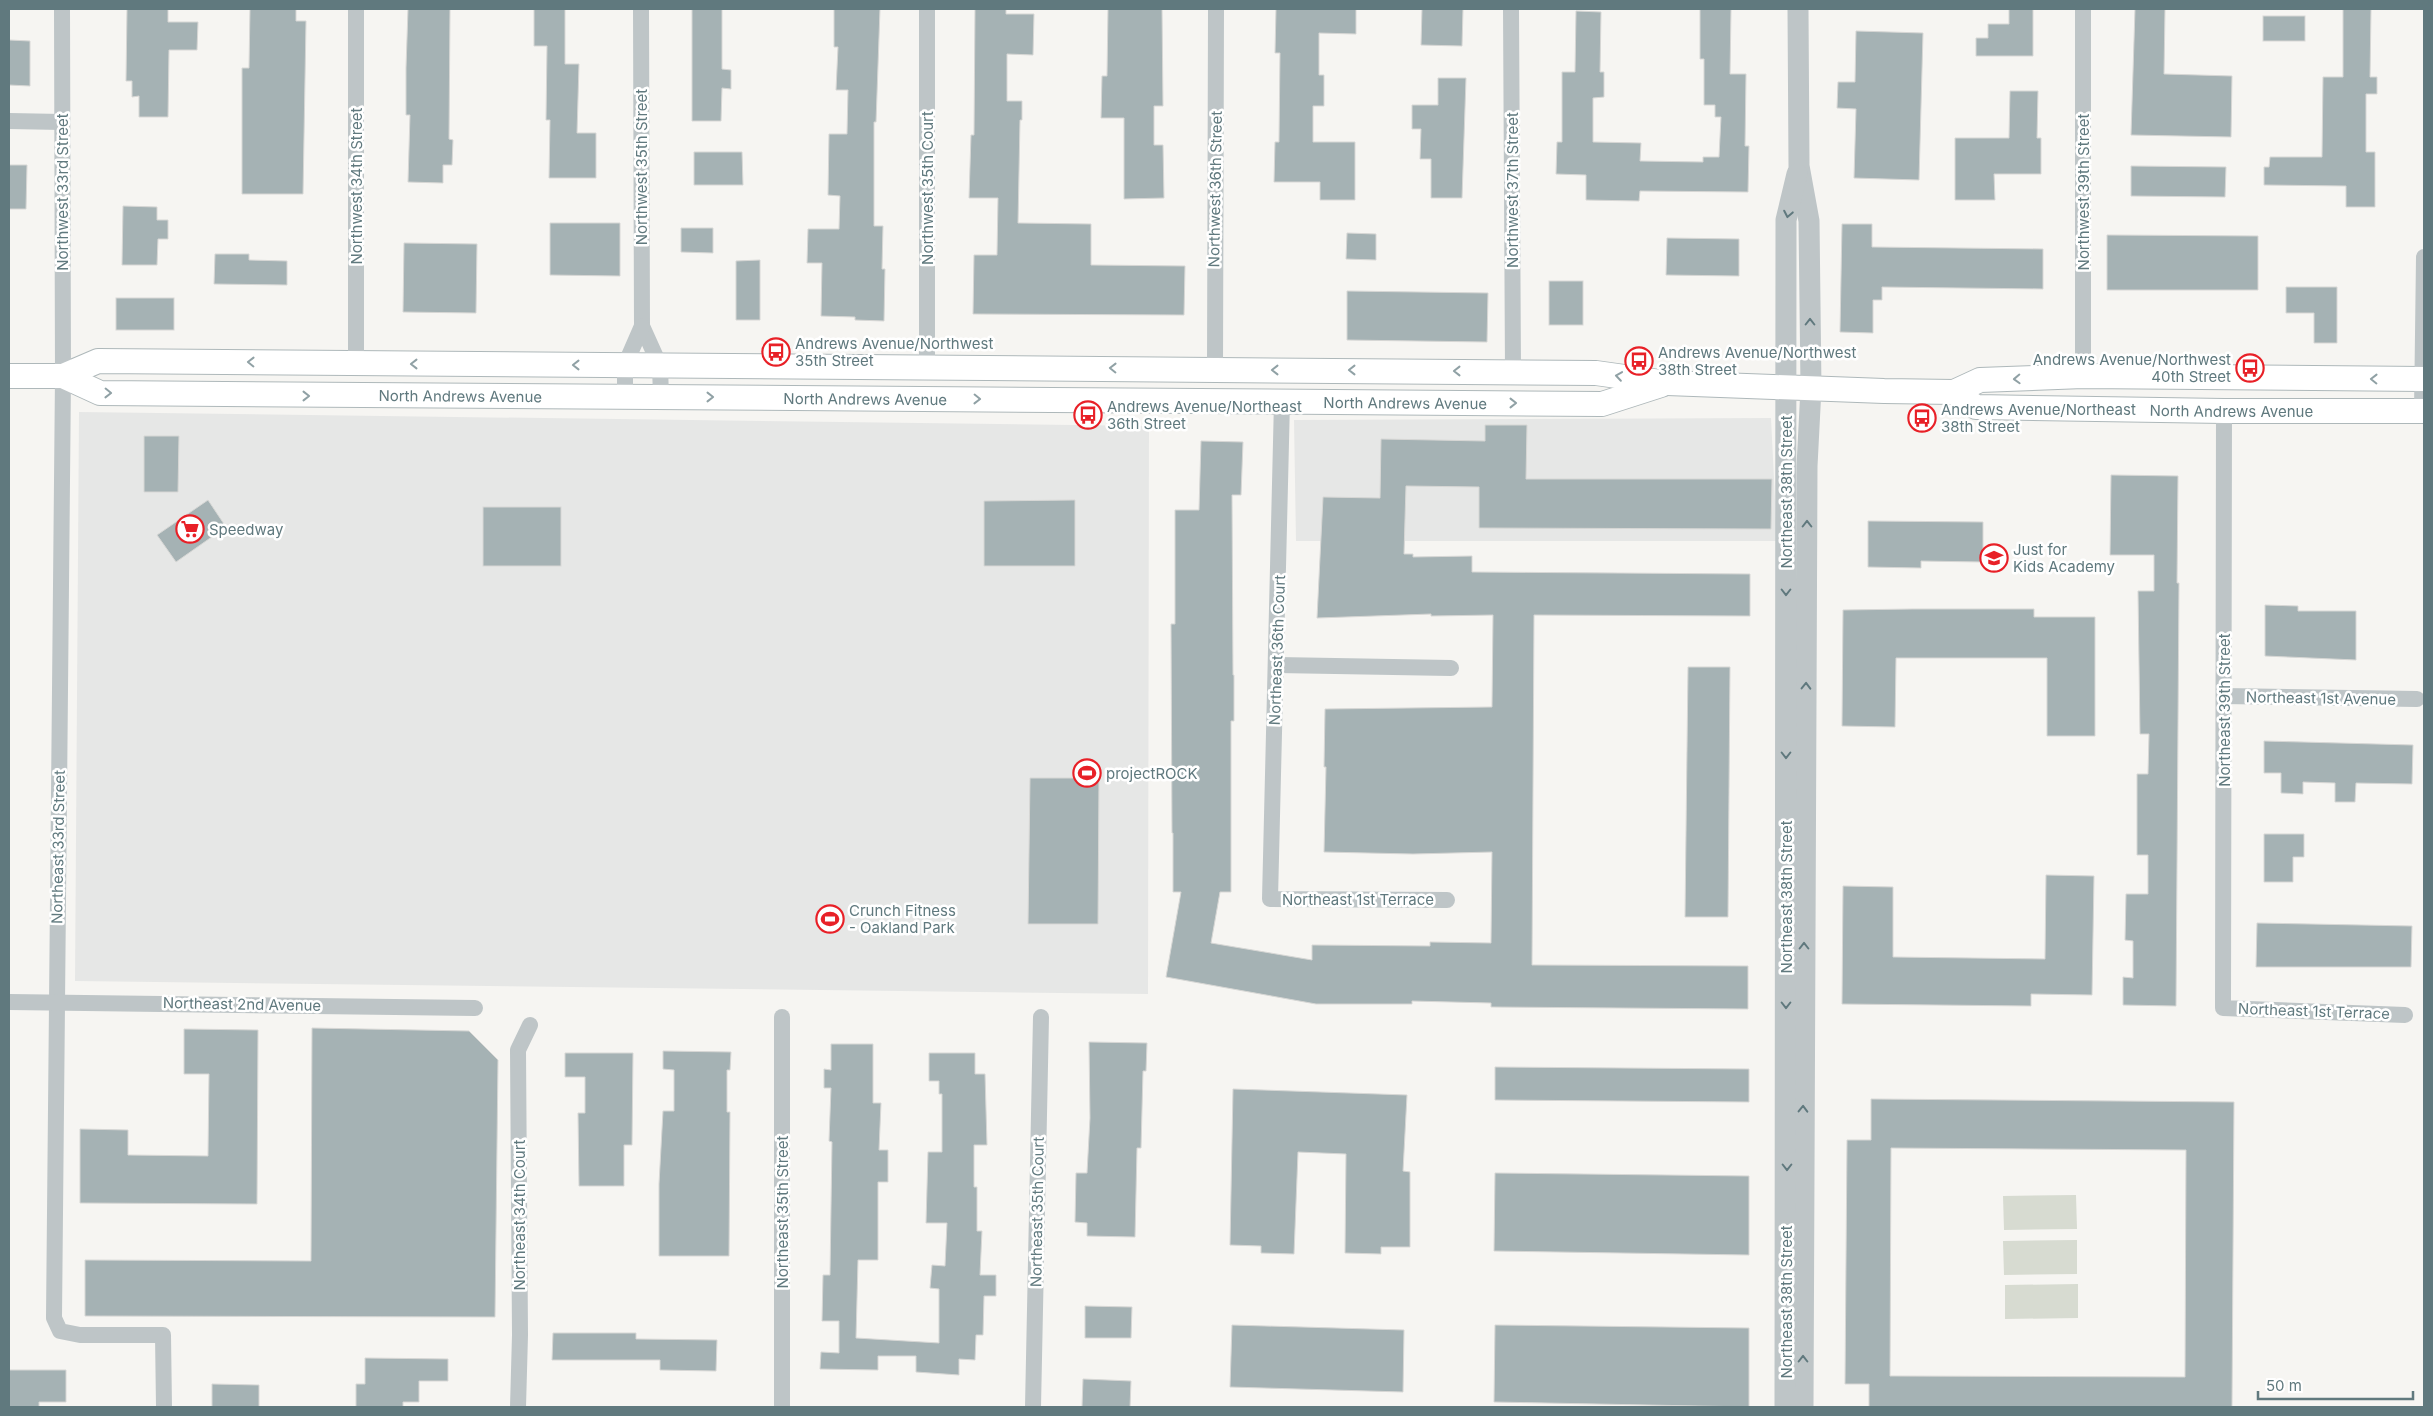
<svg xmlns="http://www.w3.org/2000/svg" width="2433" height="1416" font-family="Inter,sans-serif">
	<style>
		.built { fill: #e6e7e6 }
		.green { fill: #d7dbd1 }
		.building { fill: #a5b2b4; stroke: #d7d7d5; fill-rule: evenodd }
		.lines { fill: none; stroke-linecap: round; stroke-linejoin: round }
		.secondary-casing { stroke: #aeb8ba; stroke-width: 26 }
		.minor { stroke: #bec5c7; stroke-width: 16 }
		.tertiary { stroke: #bec5c7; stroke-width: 21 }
		.secondary { stroke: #fff; stroke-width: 24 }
		.oneway { stroke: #60797e }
		.oneway2 { stroke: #90a1a5 }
		.labels { text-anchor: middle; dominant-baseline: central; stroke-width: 5; stroke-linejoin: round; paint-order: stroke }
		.street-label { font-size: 15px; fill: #60797e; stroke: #fff }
		.poi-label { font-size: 15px; fill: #60797e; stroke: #fff; text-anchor: start }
	</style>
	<rect width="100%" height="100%" fill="#f6f5f2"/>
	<g class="built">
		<polygon points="79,412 1149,426 1148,994 75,981"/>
		<polygon points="1771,418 1777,541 1296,541 1294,420"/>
	</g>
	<g class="green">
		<polygon points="2076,1195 2077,1229 2004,1230 2003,1196"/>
		<polygon points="2077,1240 2077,1274 2004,1275 2003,1241"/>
		<polygon points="2078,1284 2078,1318 2005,1319 2005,1285"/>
	</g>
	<g class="building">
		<polygon points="127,9 168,9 168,22 198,22 197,50 169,50 168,117 139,117 139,96 132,97 132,81 126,81"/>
		<polygon points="250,9 296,9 296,21 306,21 303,194 242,194 242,68 249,68"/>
		<polygon points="408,9 450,9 449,139 453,140 452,165 443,165 443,183 408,182 410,115 406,115 406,68"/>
		<polygon points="534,9 565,9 565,64 579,64 577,133 596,133 596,178 549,178 550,120 546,120 547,46 534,46"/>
		<polygon points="692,9 722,9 722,69 731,70 731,89 722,88 721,121 692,121"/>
		<polygon points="834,9 880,9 876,122 874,122 874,226 883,226 882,269 885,269 884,321 855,320 855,317 821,316 822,263 807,263 808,229 839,229 840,196 828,195 829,134 847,134 848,90 836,90 838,47 834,47"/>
		<polygon points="975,9 1006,9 1006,14 1034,14 1033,55 1007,54 1007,101 1022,101 1022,120 1020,120 1018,223 1091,224 1091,265 1185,266 1184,315 973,314 974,255 997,255 998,198 969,198 971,135 974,135"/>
		<polygon points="1108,9 1162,9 1163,106 1154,106 1154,145 1163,145 1164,198 1124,199 1124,118 1101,118 1102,76 1107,76"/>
		<polygon points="1276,9 1356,9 1356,34 1319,33 1319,75 1324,75 1324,106 1313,106 1313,142 1355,142 1355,200 1320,200 1320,182 1274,182 1275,142 1279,142 1280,53 1275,53"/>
		<polygon points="1422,9 1463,9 1462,46 1421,45"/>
		<polygon points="1700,9 1731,9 1730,74 1746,74 1745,146 1749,146 1748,192 1640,191 1639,201 1586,200 1586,175 1556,174 1557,142 1562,142 1562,72 1575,72 1576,11 1601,12 1600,72 1604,72 1604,97 1593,98 1593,142 1641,143 1640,161 1703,162 1703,157 1719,157 1721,117 1715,117 1715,105 1704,105 1704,59 1700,59"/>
		<polygon points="2009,9 2033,9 2033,56 1976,56 1976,38 1988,38 1988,24 2009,24"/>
		<polygon points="2135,9 2165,9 2164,74 2232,76 2231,137 2131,135"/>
		<polygon points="2343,9 2371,9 2370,77 2377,77 2377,94 2366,94 2366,152 2375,152 2375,207 2346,207 2346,186 2264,185 2264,167 2269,167 2270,157 2322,157 2323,77 2343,77"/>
		<rect x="2263" y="16" width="42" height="25"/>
		<polygon points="1856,31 1923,33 1919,180 1854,178 1856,109 1837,108 1838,82 1855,82"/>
		<polygon points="9,40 30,41 30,86 9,85"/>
		<polygon points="1438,78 1466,78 1462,198 1431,198 1431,159 1420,159 1421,129 1412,129 1412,105 1438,105"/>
		<polygon points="2010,91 2038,91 2037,138 2041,138 2041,174 1994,174 1995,200 1955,200 1955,138 2009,138"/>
		<polygon points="694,152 742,152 743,185 694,185"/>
		<polygon points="9,165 27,165 26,209 9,209"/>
		<polygon points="2131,166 2226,167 2225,197 2131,196"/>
		<polygon points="123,206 157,207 157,220 168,220 168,239 158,239 157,265 122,265"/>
		<polygon points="550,223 620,223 620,276 550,275"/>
		<polygon points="1842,224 1872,224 1872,247 2043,249 2043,289 1882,287 1882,300 1873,300 1873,333 1840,332"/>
		<polygon points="681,228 713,228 713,253 681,252"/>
		<polygon points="1347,233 1376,234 1376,260 1346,259"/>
		<polygon points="2107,235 2258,236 2258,290 2107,290"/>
		<polygon points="1667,238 1739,239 1739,276 1666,275"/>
		<polygon points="404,243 477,244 476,313 403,312"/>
		<polygon points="215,254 249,254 249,260 287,261 287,285 214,284"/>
		<polygon points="760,260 760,320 736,320 736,261"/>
		<rect x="1549" y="281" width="34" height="44"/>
		<polygon points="2286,287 2337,287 2337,343 2314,343 2314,313 2286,313"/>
		<polygon points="1347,291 1488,293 1487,342 1347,340"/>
		<rect x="116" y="298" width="58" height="32"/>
		<polygon points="1485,425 1527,425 1526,479 1772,479 1771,529 1479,528 1479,487 1406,486 1404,554 1413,554 1413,557 1472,556 1472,572 1750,574 1750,616 1534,615 1532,965 1748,966 1748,1009 1491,1007 1491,1003 1412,1001 1412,1004 1316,1004 1166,977 1181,892 1173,892 1173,833 1172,833 1171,624 1175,624 1175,510 1199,510 1201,441 1243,442 1241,495 1232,495 1233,675 1234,675 1234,721 1231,721 1231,892 1220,892 1211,943 1312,960 1312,945 1430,946 1430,942 1491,943 1492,852 1413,854 1324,852 1326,767 1324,767 1325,709 1492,707 1493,615 1431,616 1431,614 1317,618 1323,497 1380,498 1381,439 1485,441"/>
		<polygon points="144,436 179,436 178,492 144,492"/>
		<polygon points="2111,475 2178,476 2177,583 2179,583 2176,1006 2123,1005 2123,977 2133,978 2133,941 2125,940 2126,894 2148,894 2148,855 2137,855 2137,774 2148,774 2149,734 2140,734 2138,591 2154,591 2154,555 2110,555"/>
		<polygon points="208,500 226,527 176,562 157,535"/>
		<polygon points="1075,500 1075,566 984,566 984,501"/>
		<rect x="483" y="507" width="78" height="59"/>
		<polygon points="1868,521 1983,522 1983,562 1921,561 1921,568 1868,567"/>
		<polygon points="2265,605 2298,606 2298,611 2356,611 2356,660 2265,656"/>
		<polygon points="1913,609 2034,609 2034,617 2095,617 2095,736 2047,736 2047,658 1896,658 1895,727 1842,726 1843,610"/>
		<polygon points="1688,667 1730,667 1728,917 1685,917"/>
		<polygon points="2264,741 2413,745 2412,784 2356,783 2355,802 2335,802 2335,783 2303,782 2303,794 2281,793 2281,773 2264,773"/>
		<polygon points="1030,778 1099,778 1098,924 1028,924"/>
		<polygon points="2264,834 2304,834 2304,857 2293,857 2293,882 2264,882"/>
		<polygon points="2046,875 2094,876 2092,995 2031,994 2031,1006 1842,1004 1843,886 1893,887 1893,957 2045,959"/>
		<polygon points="2257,923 2412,926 2411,967 2256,967"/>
		<polygon points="312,1028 469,1031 498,1060 495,1317 85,1316 85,1260 311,1261"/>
		<polygon points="184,1029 258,1030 257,1204 80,1203 80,1129 128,1130 128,1155 208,1156 209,1074 184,1074"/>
		<polygon points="1089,1042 1147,1043 1146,1071 1143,1071 1141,1148 1137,1148 1135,1237 1087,1236 1087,1223 1075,1222 1076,1173 1087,1173 1090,1118"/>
		<polygon points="831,1044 873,1044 873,1103 881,1103 879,1150 888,1150 888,1182 878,1182 878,1260 858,1260 856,1338 939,1343 939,1289 930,1288 932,1265 945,1266 947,1223 926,1223 928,1152 942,1152 942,1094 939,1094 939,1081 929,1081 929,1053 975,1053 975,1074 985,1074 987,1145 974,1145 974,1187 977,1187 977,1231 982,1231 980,1275 996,1275 996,1296 984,1296 983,1335 976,1335 975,1360 959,1359 959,1375 916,1372 916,1356 878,1356 878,1370 820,1369 821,1352 839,1353 839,1321 822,1321 823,1275 830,1275 832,1142 829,1141 831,1088 824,1088 824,1069 831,1070"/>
		<polygon points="663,1051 731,1052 730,1070 727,1070 727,1112 730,1112 729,1256 659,1256 659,1184 663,1111 674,1111 674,1070 663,1069"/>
		<polygon points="565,1053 633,1053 632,1145 624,1145 624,1186 579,1186 578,1113 585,1113 585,1077 565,1077"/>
		<polygon points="1495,1067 1749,1069 1749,1102 1495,1100"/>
		<polygon points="1233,1089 1407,1095 1403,1171 1410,1172 1410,1247 1381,1247 1381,1254 1345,1253 1346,1154 1298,1152 1294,1254 1261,1253 1261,1246 1230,1245"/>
		<path d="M1871,1099L2234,1102L2232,1407H1869V1384H1845L1847,1140H1871ZM1891,1148L2186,1150L2185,1377L1890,1376Z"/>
		<polygon points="1495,1173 1749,1176 1749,1255 1494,1251"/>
		<polygon points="1085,1306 1132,1307 1131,1338 1085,1338"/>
		<polygon points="1232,1325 1404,1330 1403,1392 1230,1387"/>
		<polygon points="1495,1325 1749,1328 1749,1407 1494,1402"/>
		<polygon points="553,1333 636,1333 636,1339 717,1340 716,1371 660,1370 660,1360 552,1360"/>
		<polygon points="365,1358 448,1359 448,1381 419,1381 419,1402 403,1402 403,1407 356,1407 356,1384 365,1384"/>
		<polygon points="9,1370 66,1370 66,1402 39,1402 39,1407 9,1407"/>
		<polygon points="1083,1379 1131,1381 1130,1407 1082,1407"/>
		<polygon points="212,1384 259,1385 259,1407 212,1407"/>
	</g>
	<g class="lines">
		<g class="secondary-casing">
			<g id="secondary">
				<polyline points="9,376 63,376 98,361 1596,373 1667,383 1884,391 1954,392 1980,380 2083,376 2424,379"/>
				<path id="s1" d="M63,376L100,393L1602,404L1661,385"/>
				<path id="s2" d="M1954,392L1976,407L2224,411H2424"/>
			</g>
		</g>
		<g class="minor">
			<polyline points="62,9 63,376 54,1318 60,1331 80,1335 163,1335 164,1407"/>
			<polyline points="641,9 642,326 660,366 661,397"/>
			<polyline points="927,9 927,366"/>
			<polyline points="1511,9 1513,371"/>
			<polyline points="2083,9 2083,376"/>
			<polyline points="9,121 62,122"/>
			<polyline points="356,363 356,9"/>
			<polyline points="1215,369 1216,9"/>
			<polyline points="625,397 625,365 642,326"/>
			<polyline points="1282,401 1270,899 1447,900"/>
			<polyline points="2224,411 2223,1008 2405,1015"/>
			<polyline points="2422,411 2424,257"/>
			<polyline points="1277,665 1451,668"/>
			<polyline points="2224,696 2417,699"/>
			<polyline points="9,1002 475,1008"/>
			<polyline points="782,1017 782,1407"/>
			<polyline points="518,1407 520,1335 518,1050 530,1025"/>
			<polyline points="1033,1407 1041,1017"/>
		</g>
		<g class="tertiary">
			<polyline points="1798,9 1799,166 1809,221 1811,388 1807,466 1803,1407"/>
			<polyline points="1785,1407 1786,220 1797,174"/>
		</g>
		<use href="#secondary" class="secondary"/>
	</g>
	<defs><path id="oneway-chevron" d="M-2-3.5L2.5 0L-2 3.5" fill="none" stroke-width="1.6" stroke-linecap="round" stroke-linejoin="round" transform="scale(1.25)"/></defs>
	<g class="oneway">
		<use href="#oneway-chevron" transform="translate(1788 214) rotate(101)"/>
		<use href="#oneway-chevron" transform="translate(1810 322) rotate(-90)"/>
		<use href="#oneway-chevron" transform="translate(1807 524) rotate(-90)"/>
		<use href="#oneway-chevron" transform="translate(1786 592) rotate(90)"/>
		<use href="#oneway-chevron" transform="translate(1806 686) rotate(-89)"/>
		<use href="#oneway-chevron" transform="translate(1786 755) rotate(90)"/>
		<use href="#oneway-chevron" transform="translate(1804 946) rotate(-90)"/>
		<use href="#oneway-chevron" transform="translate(1786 1005) rotate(90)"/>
		<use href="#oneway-chevron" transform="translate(1803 1109) rotate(-89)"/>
		<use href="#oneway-chevron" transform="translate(1787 1167) rotate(90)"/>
		<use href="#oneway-chevron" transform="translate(1803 1359) rotate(-90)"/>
	</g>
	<g class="oneway2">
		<use href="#oneway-chevron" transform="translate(251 362) rotate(-179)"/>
		<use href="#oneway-chevron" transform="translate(414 364) rotate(-180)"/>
		<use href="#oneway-chevron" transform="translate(576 365) rotate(-180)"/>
		<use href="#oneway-chevron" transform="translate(1113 368) rotate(-179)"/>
		<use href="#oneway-chevron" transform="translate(1275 370) rotate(-180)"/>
		<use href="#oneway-chevron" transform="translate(1352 370) rotate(-180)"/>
		<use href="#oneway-chevron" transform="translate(1457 371) rotate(-180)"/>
		<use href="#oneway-chevron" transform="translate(1619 376) rotate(-172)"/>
		<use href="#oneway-chevron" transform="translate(2017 379) rotate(178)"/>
		<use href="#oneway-chevron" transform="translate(2374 379) rotate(-179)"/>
		<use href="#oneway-chevron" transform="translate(108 393) rotate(1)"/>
		<use href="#oneway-chevron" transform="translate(306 396)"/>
		<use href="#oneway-chevron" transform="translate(710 397)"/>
		<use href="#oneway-chevron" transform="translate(977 399) rotate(1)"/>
		<use href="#oneway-chevron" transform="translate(1513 403)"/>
	</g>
	<defs>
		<g id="bus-ring" transform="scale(1.4375)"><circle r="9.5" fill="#fff" stroke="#e82027" stroke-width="1.5"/><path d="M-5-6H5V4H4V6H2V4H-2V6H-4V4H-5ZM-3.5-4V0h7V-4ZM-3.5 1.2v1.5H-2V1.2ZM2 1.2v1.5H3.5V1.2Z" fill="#e82027"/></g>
		<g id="supermarket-ring" transform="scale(1.4375)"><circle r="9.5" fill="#fff" stroke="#e82027" stroke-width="1.5"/><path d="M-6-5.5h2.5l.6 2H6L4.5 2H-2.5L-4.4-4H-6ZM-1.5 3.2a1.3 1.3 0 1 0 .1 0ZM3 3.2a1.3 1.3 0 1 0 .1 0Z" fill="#e82027"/></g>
		<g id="school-ring" transform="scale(1.4375)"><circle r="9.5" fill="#fff" stroke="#e82027" stroke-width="1.5"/><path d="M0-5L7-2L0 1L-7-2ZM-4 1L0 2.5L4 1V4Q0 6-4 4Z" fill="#e82027"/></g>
		<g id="stadium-ring" transform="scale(1.4375)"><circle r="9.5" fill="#fff" stroke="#e82027" stroke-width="1.5"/><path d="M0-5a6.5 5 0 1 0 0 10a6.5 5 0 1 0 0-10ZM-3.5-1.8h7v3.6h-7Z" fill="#e82027"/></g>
	</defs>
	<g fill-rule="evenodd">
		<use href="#bus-ring" x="776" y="352"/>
		<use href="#bus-ring" x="1639" y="361"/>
		<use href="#bus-ring" x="2250" y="368"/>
		<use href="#bus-ring" x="1088" y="415"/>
		<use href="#bus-ring" x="1922" y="418"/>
		<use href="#supermarket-ring" x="190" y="529"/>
		<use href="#school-ring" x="1994" y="558"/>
		<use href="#stadium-ring" x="1087" y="773"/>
		<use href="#stadium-ring" x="830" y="919"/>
	</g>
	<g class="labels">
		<g class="street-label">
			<text transform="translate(641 167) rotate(-90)">Northwest 35th Street</text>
			<text transform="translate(356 186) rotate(-90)">Northwest 34th Street</text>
			<text transform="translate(927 188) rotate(-90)">Northwest 35th Court</text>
			<text transform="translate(1215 189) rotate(-89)">Northwest 36th Street</text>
			<text transform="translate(1512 190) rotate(-90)">Northwest 37th Street</text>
			<text transform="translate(62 192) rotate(-90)">Northwest 33rd Street</text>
			<text transform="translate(2083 192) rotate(-90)">Northwest 39th Street</text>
			<text stroke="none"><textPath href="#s1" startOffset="401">North Andrews Avenue</textPath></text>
			<text stroke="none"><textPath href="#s1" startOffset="806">North Andrews Avenue</textPath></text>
			<text stroke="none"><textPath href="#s1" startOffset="1346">North Andrews Avenue</textPath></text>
			<text stroke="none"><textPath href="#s2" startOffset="282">North Andrews Avenue</textPath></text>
			<text transform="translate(1786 492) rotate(-90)">Northeast 38th Street</text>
			<text transform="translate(1277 650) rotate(-88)">Northeast 36th Court</text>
			<text transform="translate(2321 698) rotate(1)">Northeast 1st Avenue</text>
			<text transform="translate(2224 710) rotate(-90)">Northeast 39th Street</text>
			<text transform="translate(58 847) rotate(-89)">Northeast 33rd Street</text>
			<text transform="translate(1786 897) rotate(-90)">Northeast 38th Street</text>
			<text x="1358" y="899">Northeast 1st Terrace</text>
			<text transform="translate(242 1004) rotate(1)">Northeast 2nd Avenue</text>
			<text transform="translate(2314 1011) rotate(2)">Northeast 1st Terrace</text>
			<text transform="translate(782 1212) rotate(-90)">Northeast 35th Street</text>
			<text transform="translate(1037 1212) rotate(-89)">Northeast 35th Court</text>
			<text transform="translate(519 1215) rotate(-90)">Northeast 34th Court</text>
			<text transform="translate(1786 1302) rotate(-90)">Northeast 38th Street</text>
		</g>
		<g class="poi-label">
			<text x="795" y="343">Andrews Avenue/Northwest<tspan x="795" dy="17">35th Street</tspan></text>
			<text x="1658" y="352">Andrews Avenue/Northwest<tspan x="1658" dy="17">38th Street</tspan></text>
			<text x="2231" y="359" text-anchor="end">Andrews Avenue/Northwest<tspan x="2231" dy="17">40th Street</tspan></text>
			<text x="1107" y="406">Andrews Avenue/Northeast<tspan x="1107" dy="17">36th Street</tspan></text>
			<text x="1941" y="409">Andrews Avenue/Northeast<tspan x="1941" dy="17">38th Street</tspan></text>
			<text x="209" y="529">Speedway</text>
			<text x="2013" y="549">Just for<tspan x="2013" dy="17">Kids Academy</tspan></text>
			<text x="1106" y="773">projectROCK</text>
			<text x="849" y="910">Crunch Fitness<tspan x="849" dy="17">- Oakland Park</tspan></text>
		</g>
	</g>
	<rect width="2433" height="1416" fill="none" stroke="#60797e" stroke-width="20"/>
	<path d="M2258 1391v8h155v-8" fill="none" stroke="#60797e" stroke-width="2.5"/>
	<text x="2266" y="1391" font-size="15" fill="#60797e" stroke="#ffffff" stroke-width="4" paint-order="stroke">50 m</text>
</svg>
